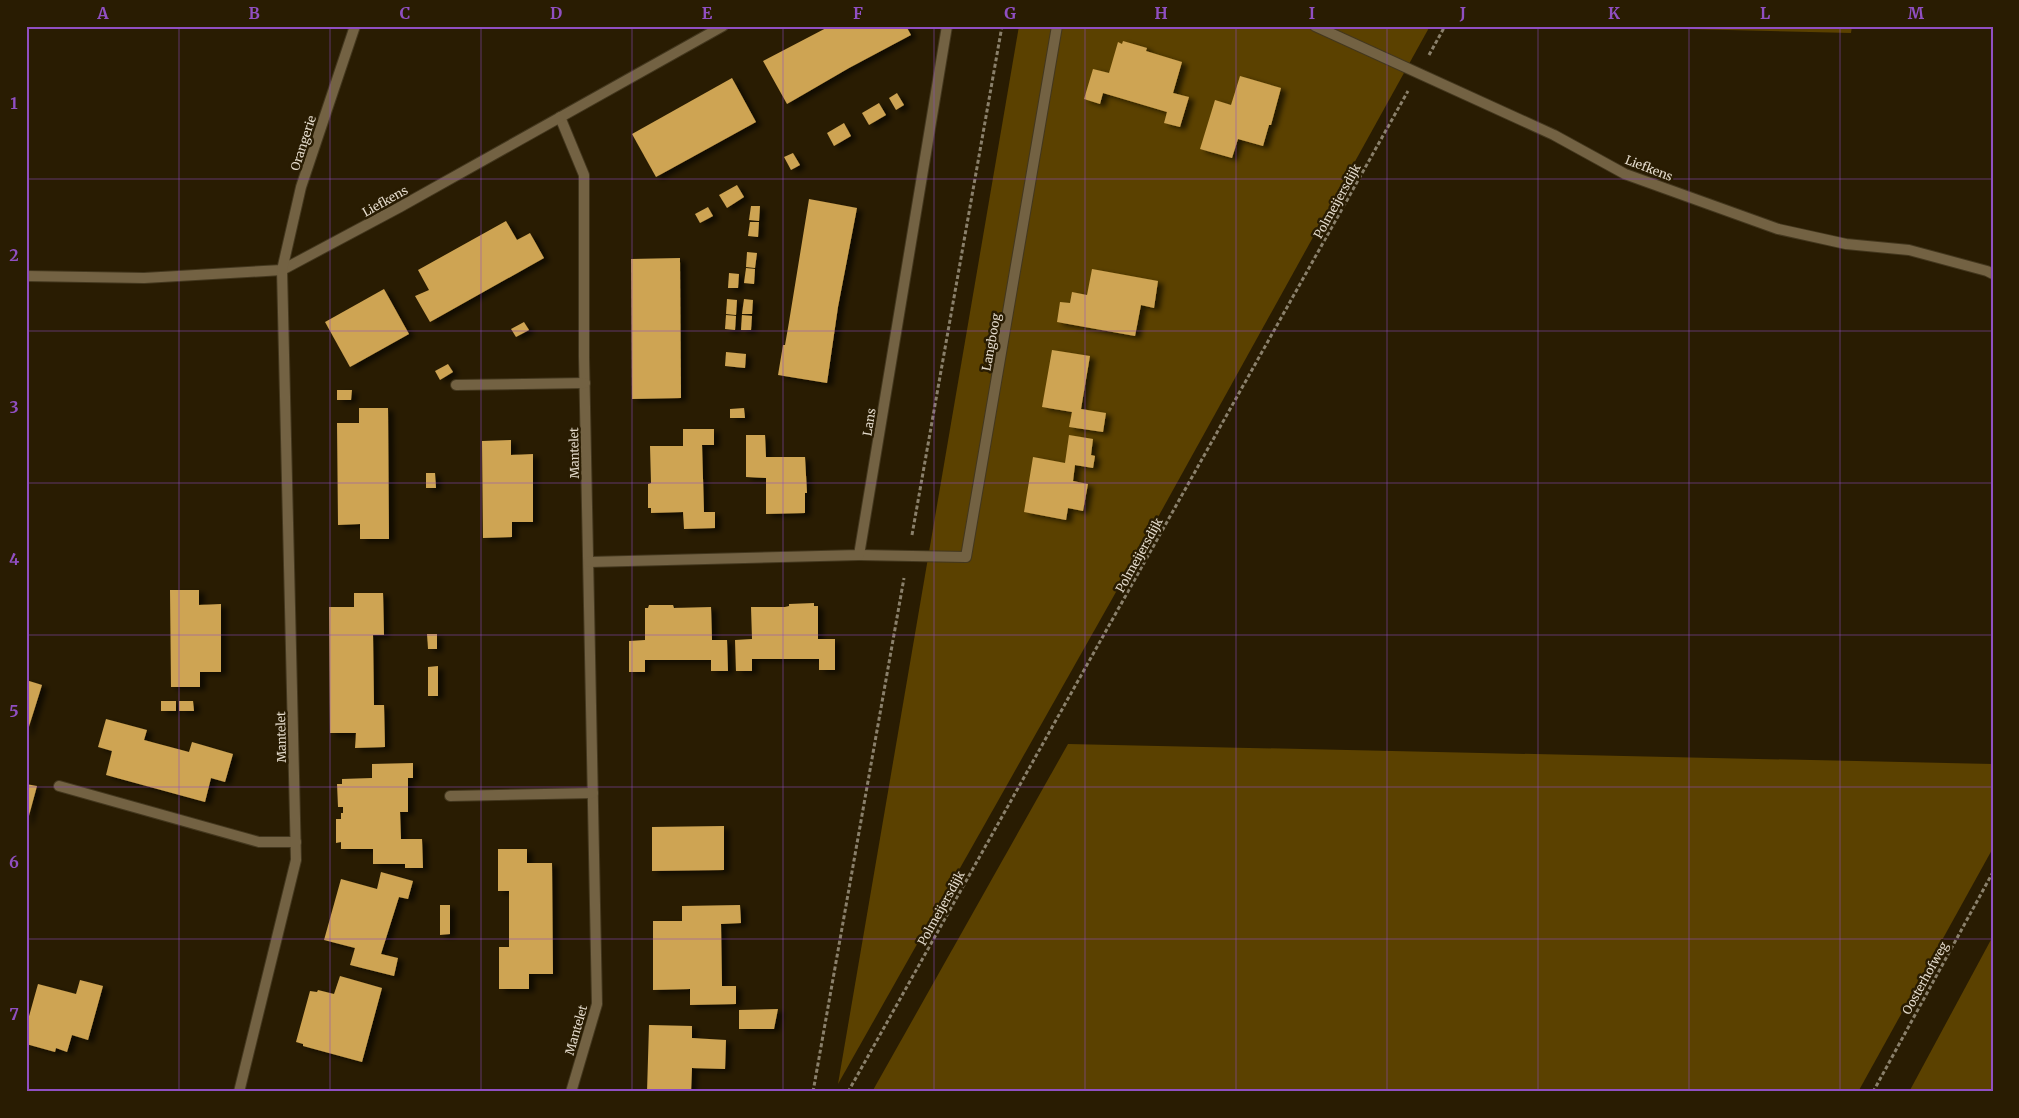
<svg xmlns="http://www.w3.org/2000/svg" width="2019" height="1118" font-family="Merriweather,serif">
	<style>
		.green { fill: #5b4100 }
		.building { fill: #cea453; filter: url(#shadow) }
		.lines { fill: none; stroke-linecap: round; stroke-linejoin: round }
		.street-casing { stroke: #43371e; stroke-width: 12 }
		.path { stroke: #8a806b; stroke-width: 3; stroke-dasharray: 4 2.5; stroke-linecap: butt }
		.street { stroke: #736243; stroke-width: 10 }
		.grid { fill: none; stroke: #904fc2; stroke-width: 1; stroke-opacity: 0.55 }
		.labels { text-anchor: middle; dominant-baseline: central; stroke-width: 5; stroke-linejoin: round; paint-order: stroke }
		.street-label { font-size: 12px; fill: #e4dbcc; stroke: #291c02 }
		.neatline { fill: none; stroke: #904fc2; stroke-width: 2 }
		.grid-label { font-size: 16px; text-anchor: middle; font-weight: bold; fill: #904fc2 }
	</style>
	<defs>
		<filter id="shadow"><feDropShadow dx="5.5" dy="3" stdDeviation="2.5" flood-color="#0009"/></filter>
	</defs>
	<rect width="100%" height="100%" fill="#291c02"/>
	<g class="green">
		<polygon points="1019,26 1430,26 1142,546 838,1084"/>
		<polygon points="1558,26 1852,26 1851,33"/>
		<polygon points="1068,744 1993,764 1993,848 1858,1092 872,1092"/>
		<polygon points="1993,936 1993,1092 1909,1092"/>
	</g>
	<g class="building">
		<polygon points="830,26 906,26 911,35 849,68 787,104 763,61"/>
		<polygon points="1123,41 1147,48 1146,51 1182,62 1173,93 1189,97 1180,127 1164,123 1167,112 1103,93 1100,104 1084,99 1093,69 1109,73 1118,42 1122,44"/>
		<polygon points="1240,76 1281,88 1271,125 1269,125 1263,146 1238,139 1232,158 1200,149 1215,100 1231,105"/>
		<polygon points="732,78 756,122 656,177 632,134"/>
		<polygon points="897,93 904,105 896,110 889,98"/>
		<polygon points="879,103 886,115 869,125 862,113"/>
		<polygon points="844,123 851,136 834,146 827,133"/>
		<polygon points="793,153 800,165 791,170 784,157"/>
		<polygon points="737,185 744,197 727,208 719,195"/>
		<polygon points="809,199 857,208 838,307 827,383 778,375 783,345 785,345 789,322"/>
		<polygon points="751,206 760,206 759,221 749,220"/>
		<polygon points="708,207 713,216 700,223 695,214"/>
		<polygon points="506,221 517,240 530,233 544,258 430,322 415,296 429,290 418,270"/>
		<polygon points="750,222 759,222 758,237 748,236"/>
		<polygon points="747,252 757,253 755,268 746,267"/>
		<polygon points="680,258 681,398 632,399 631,259"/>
		<polygon points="746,268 755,269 754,284 744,283"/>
		<polygon points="1092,269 1158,281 1154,308 1141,305 1135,336 1057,322 1060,302 1070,303 1072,292 1087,295"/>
		<polygon points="729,273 739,274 738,288 728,288"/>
		<polygon points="384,289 409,334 350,367 325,322"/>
		<polygon points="727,299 737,300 736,315 726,314"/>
		<polygon points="744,299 753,300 752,314 742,314"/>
		<polygon points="726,315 736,316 735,330 725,329"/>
		<polygon points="742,315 752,316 751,330 741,330"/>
		<polygon points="524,322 529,330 516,337 511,329"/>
		<polygon points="1052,350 1090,356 1081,409 1106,413 1103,432 1069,427 1072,412 1042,407"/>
		<polygon points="726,352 746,354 745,368 725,366"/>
		<polygon points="448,364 453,372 440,380 435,371"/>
		<polygon points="337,390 352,390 351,400 337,400"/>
		<polygon points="359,408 388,408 389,539 360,539 360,524 338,525 337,423 359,423"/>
		<polygon points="744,408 745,418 730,418 730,409"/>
		<polygon points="683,429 714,429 714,445 702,445 704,512 715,512 715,528 684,529 683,512 651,513 651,508 648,508 648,484 651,483 650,446 683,446"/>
		<polygon points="746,435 765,435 766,457 805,457 807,493 805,493 805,513 766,514 766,478 746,477"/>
		<polygon points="1069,435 1093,439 1091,455 1095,456 1093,468 1075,465 1073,481 1088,484 1083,511 1068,508 1066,520 1024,512 1033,457 1065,463"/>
		<polygon points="511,440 511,455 533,454 533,522 512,522 512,537 483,538 482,441"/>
		<polygon points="426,473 435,473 436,488 426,488"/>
		<polygon points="170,590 199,590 199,605 221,604 221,672 200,672 200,687 171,687"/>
		<polygon points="354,593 383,593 384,635 373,635 374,705 384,705 385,747 355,748 356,733 330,733 329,607 354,607"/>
		<polygon points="814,603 814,606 818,606 818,639 835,639 835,670 819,670 819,659 752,659 752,671 736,671 735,640 752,639 751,607 785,607 789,606 789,604"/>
		<polygon points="649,605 673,605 674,608 711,607 712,640 727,640 728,671 711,671 711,660 645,660 645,672 629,672 629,641 645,640 645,608 648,608"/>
		<polygon points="427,634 437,634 437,649 428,649"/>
		<polygon points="438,666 438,696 428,696 428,667"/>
		<polygon points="26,680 42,685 27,733 26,733"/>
		<rect x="161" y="701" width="15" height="10"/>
		<polygon points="179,701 193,701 194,711 179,711"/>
		<polygon points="106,719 147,730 144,740 189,752 192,742 233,754 225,782 211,778 205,802 106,775 112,751 98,747"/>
		<polygon points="413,763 413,778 408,778 408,812 400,812 401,839 422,839 423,868 405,868 405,864 373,864 373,849 341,849 341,842 336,843 336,819 341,819 341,813 343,813 343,807 338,807 337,784 342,784 342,779 372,778 372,764"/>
		<polygon points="26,784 37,786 27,823 26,822"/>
		<polygon points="724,826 724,870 652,871 652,827"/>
		<polygon points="498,849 527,849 527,863 552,863 553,974 529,974 529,989 499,989 499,947 509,947 509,891 498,891"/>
		<polygon points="381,872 413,881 408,899 399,897 381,954 398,958 394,976 350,965 355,948 324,940 341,879 377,889"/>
		<polygon points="440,905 450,905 450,934 440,935"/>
		<polygon points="740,905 741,923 721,924 722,986 736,986 736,1004 690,1005 690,989 653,990 653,921 682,921 682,906"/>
		<polygon points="340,976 382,988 362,1062 303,1046 303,1044 296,1042 310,991 317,992 318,990 334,994"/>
		<polygon points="80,980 103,986 88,1040 72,1035 67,1052 56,1048 55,1052 26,1044 26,1027 38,984 76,994"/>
		<polygon points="778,1009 774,1029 739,1029 739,1010"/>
		<polygon points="649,1025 692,1026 692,1038 726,1040 725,1069 692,1068 691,1092 647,1092"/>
	</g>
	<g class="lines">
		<g class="street-casing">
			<g id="street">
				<polyline points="1315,26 1554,135 1625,174 1778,229 1846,244 1909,250 1987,271 1993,274"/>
				<polyline points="560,117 584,175 584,357 597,1004 571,1092"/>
				<polyline points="26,276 144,278 282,270 400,207 723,26"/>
				<polyline points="456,385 585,383"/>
				<polyline points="859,555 966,557 1057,26"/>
				<polyline points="589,562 859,555 947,26"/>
				<polyline points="59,786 259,842 296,842"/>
				<polyline points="450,796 593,793"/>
				<polyline points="239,1092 296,860 282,270 301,187 355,26"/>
			</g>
		</g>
		<g class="path">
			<polyline points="1429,55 1445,26"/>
			<polyline points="912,535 1002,26"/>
			<polyline points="813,1092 904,578"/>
			<polyline points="848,1092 1408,91"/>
			<polyline points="1873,1092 1993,872"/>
		</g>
		<use href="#street" class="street"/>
	</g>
	<path class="grid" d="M179,26V1092M330,26V1092M481,26V1092M632,26V1092M783,26V1092M934,26V1092M1085,26V1092M1236,26V1092M1387,26V1092M1538,26V1092M1689,26V1092M1840,26V1092M26,179H1993M26,331H1993M26,483H1993M26,635H1993M26,787H1993M26,939H1993"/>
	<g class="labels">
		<g class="street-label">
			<text transform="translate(303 143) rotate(-72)">Orangerie</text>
			<text transform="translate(1649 168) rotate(21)">Liefkens</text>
			<text transform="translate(385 201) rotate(-29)">Liefkens</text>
			<text transform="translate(1337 201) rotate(-61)">Polmeijersdijk</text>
			<text transform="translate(991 342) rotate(-80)">Langboog</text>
			<text transform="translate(869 422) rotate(-81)">Lans</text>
			<text transform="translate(574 453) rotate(-91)">Mantelet</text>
			<text transform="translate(1139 555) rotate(-61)">Polmeijersdijk</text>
			<text transform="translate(281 737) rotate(-91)">Mantelet</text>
			<text transform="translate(941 908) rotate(-61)">Polmeijersdijk</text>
			<text transform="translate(1925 978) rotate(-61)">Oosterhofweg</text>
			<text transform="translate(576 1030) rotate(-74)">Mantelet</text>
		</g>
	</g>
	<rect width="2019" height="1118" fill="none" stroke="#291c02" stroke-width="55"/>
	<rect x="28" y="28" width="1964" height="1062" class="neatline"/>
	<g class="grid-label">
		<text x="103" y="19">A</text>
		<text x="254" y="19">B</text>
		<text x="405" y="19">C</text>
		<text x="556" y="19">D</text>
		<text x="707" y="19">E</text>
		<text x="858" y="19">F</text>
		<text x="1010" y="19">G</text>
		<text x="1161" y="19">H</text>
		<text x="1312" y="19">I</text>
		<text x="1463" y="19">J</text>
		<text x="1614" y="19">K</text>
		<text x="1765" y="19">L</text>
		<text x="1916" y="19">M</text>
		<text x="14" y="109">1</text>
		<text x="14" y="261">2</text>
		<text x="14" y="413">3</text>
		<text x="14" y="565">4</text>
		<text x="14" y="717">5</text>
		<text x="14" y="868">6</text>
		<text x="14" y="1020">7</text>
	</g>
</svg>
